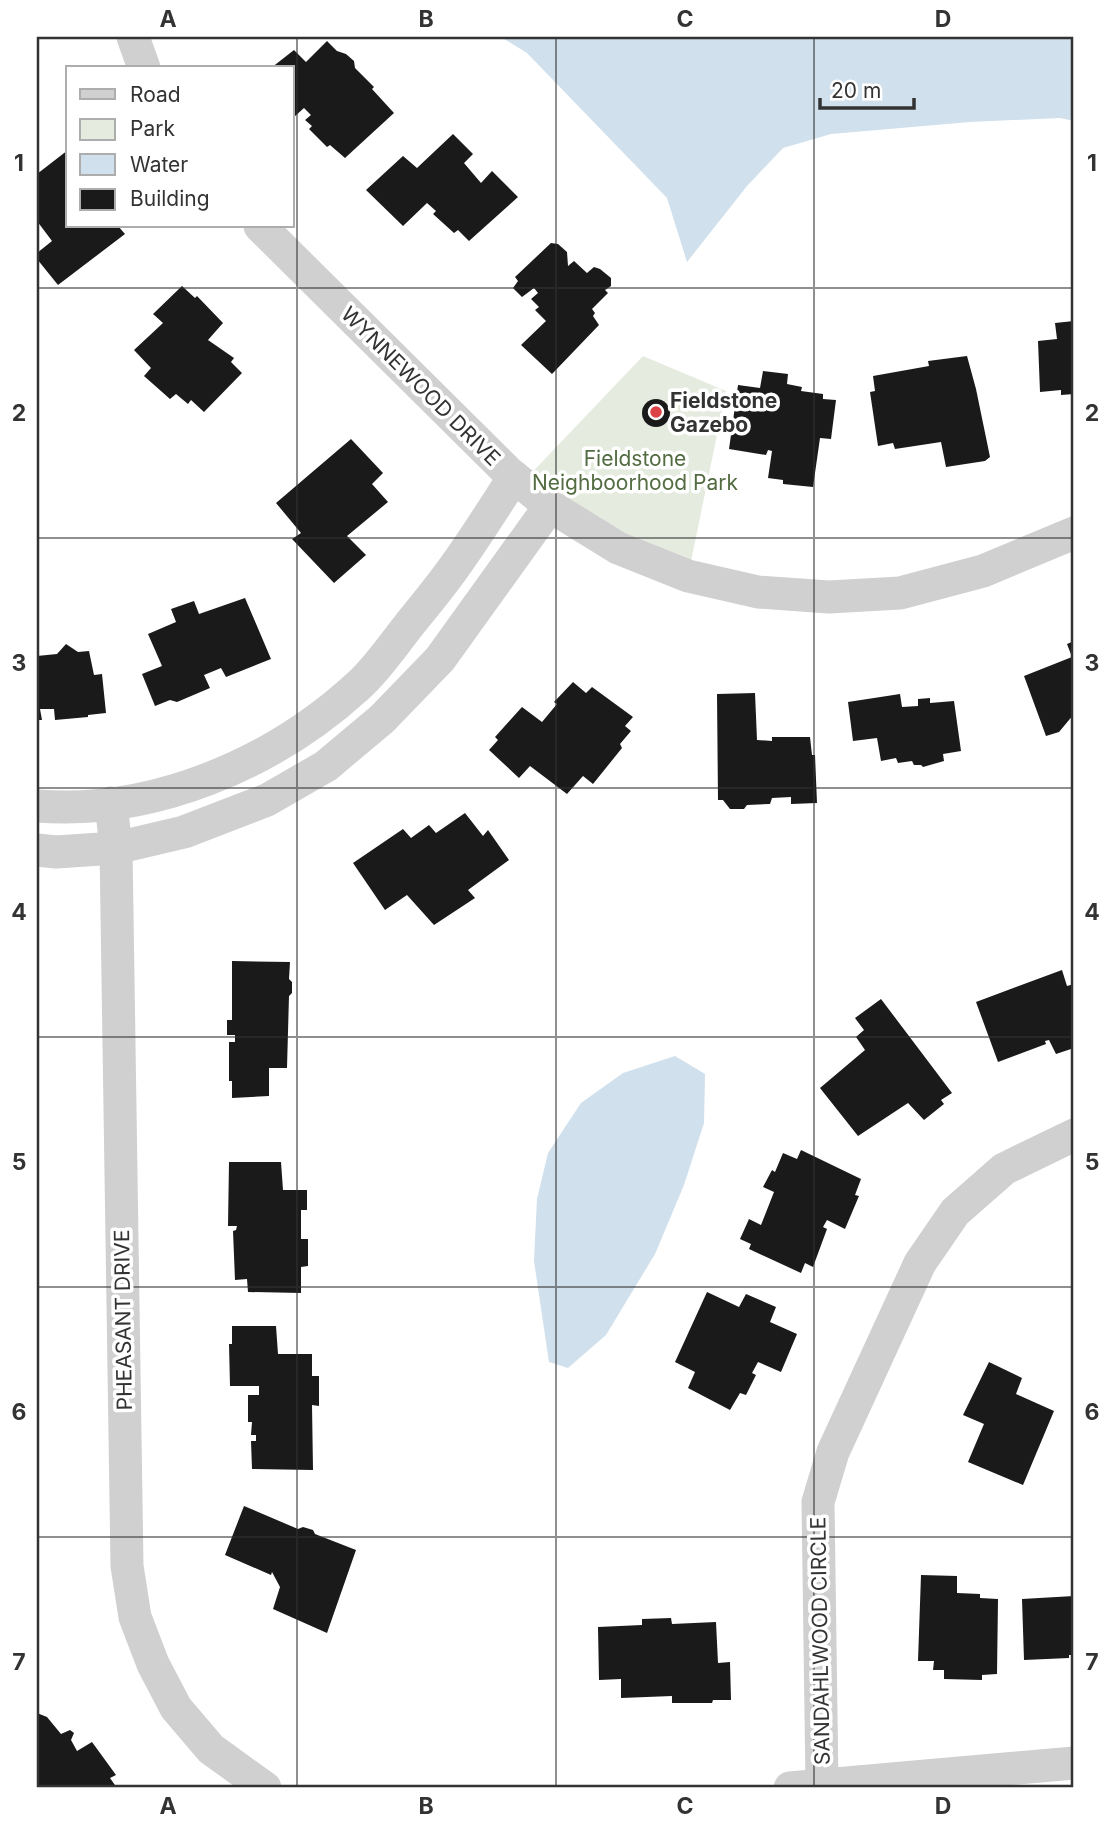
<svg xmlns="http://www.w3.org/2000/svg" width="1111" height="1825" font-family="Inter,sans-serif">
	<style>
		.green { fill: #e5ebdf }
		.water { fill: #d0e0ec }
		.building { fill: #1a1a1a }
		.lines { fill: none; stroke-linecap: round; stroke-linejoin: round }
		.minor { stroke: #d0d0d0; stroke-width: 33 }
		.grid { fill: none; stroke: #333; stroke-width: 2; stroke-opacity: 0.55 }
		.poi-dot { fill: #db4347; stroke: #fff; stroke-width: 2.5 }
		.labels { text-anchor: middle; dominant-baseline: central; stroke-width: 7; stroke-linejoin: round; paint-order: stroke }
		.street-label { font-size: 21px; fill: #333; stroke: #fff }
		.poi-label { font-size: 21px; font-weight: bold; fill: #333; stroke: #fff; text-anchor: start }
		.park-label { font-size: 21px; fill: #546c42; stroke: #fff }
		.neatline { fill: none; stroke: #333; stroke-width: 2.5 }
		.grid-label { font-size: 23px; text-anchor: middle; font-weight: bold; fill: #333 }
	</style>
	<rect width="100%" height="100%" fill="#fff"/>
	<polygon class="green" points="643,356 726,391 688,576 522,483"/>
	<g class="water">
		<polygon points="501,37 1074,37 1074,121 1060,118 970,122 831,134 783,148 747,186 687,262 667,198 527,53"/>
		<polygon points="675,1056 705,1074 704,1123 684,1185 655,1254 606,1335 568,1368 549,1362 534,1261 537,1199 548,1153 581,1103 623,1073"/>
	</g>
	<g class="building">
		<polygon points="327,41 337,51 346,54 354,61 355,68 374,87 372,89 394,113 345,158 330,145 327,147 309,129 312,126 305,120 311,115 304,108 294,117 292,115 292,68 271,68 294,50 306,62"/>
		<polygon points="453,134 473,154 464,163 481,183 492,171 518,197 469,241 458,230 454,233 433,214 436,211 427,203 403,226 366,190 403,156 417,168"/>
		<polygon points="68,150 68,226 118,226 125,234 58,285 37,259 37,253 52,241 37,221 37,174"/>
		<polygon points="551,243 558,244 567,252 568,266 574,261 587,273 594,267 600,269 611,278 611,286 605,290 608,293 592,309 595,313 593,316 599,325 552,374 521,345 546,321 535,310 539,307 531,299 538,293 534,288 522,297 513,288 518,281 515,277"/>
		<polygon points="182,286 195,298 197,296 223,323 208,340 234,358 231,362 242,373 204,412 191,400 188,404 176,394 170,399 144,376 151,368 134,350 163,323 153,314"/>
		<polygon points="1074,321 1074,394 1061,395 1061,390 1040,392 1038,341 1057,339 1055,323"/>
		<polygon points="967,356 976,389 990,457 985,461 946,467 941,442 895,449 893,443 878,446 870,392 875,391 873,376 929,366 928,361"/>
		<polygon points="763,371 788,374 787,384 802,387 801,391 823,394 823,399 836,400 831,439 820,438 813,487 783,484 783,480 768,478 772,451 768,450 766,455 729,449 738,385 760,388"/>
		<circle cx="656" cy="413" r="14"/>
		<polygon points="351,439 383,473 372,484 388,502 347,536 366,555 334,583 292,539 301,533 276,503"/>
		<polygon points="245,598 271,659 226,677 221,668 204,675 210,688 177,702 170,700 155,706 142,674 162,666 148,634 176,622 171,609 194,601 199,614"/>
		<polygon points="1074,641 1074,714 1059,732 1046,736 1024,676 1072,657 1067,644"/>
		<polygon points="66,644 78,652 89,651 94,675 102,674 106,713 88,715 88,717 55,720 54,709 40,709 42,720 37,720 37,656 57,654"/>
		<polygon points="573,682 586,693 592,687 633,717 625,726 631,731 620,744 622,748 593,784 583,776 567,794 530,766 519,778 489,750 498,740 495,737 522,707 542,722 557,704 554,702"/>
		<polygon points="755,693 757,740 772,741 772,737 810,737 812,755 815,755 817,803 791,804 791,797 772,798 770,804 747,805 744,809 730,809 723,800 718,800 717,694"/>
		<polygon points="900,694 902,707 918,706 918,699 930,698 930,703 954,701 961,751 943,754 944,761 923,767 921,765 914,765 912,761 898,763 896,758 881,761 877,738 853,741 848,702"/>
		<polygon points="465,813 483,836 488,830 509,860 468,890 475,898 434,925 407,895 385,910 353,863 403,829 411,838 429,825 436,833"/>
		<polygon points="232,961 290,962 289,979 292,982 292,993 289,996 287,1068 269,1068 269,1096 232,1098 232,1081 229,1081 229,1042 235,1042 235,1035 227,1035 227,1020 232,1020"/>
		<polygon points="1062,970 1067,986 1074,984 1074,1048 1056,1054 1049,1040 1045,1041 1046,1044 998,1062 976,1002"/>
		<polygon points="881,999 952,1093 941,1100 944,1104 924,1120 908,1103 858,1136 820,1088 865,1050 856,1037 864,1030 855,1018"/>
		<polygon points="801,1150 861,1179 855,1195 859,1196 845,1229 827,1220 823,1227 827,1229 813,1267 805,1263 801,1273 749,1249 751,1244 740,1239 749,1219 761,1225 774,1192 763,1187 772,1170 775,1172 783,1153 797,1159"/>
		<polygon points="229,1162 281,1162 283,1190 307,1190 307,1210 301,1210 301,1239 308,1239 308,1266 301,1267 301,1293 248,1292 247,1279 235,1280 233,1231 236,1230 237,1226 228,1226"/>
		<polygon points="707,1292 739,1307 746,1294 776,1307 770,1322 797,1334 781,1372 758,1362 752,1373 756,1375 746,1395 740,1393 730,1410 688,1388 695,1372 675,1362"/>
		<polygon points="232,1326 276,1326 278,1354 312,1354 312,1376 319,1376 319,1406 312,1405 313,1470 252,1469 251,1441 256,1441 256,1435 251,1435 252,1422 248,1422 248,1395 259,1395 259,1386 230,1386 229,1344 232,1344"/>
		<polygon points="989,1362 1022,1378 1016,1394 1054,1411 1023,1485 968,1462 984,1424 963,1415"/>
		<polygon points="244,1506 298,1529 303,1527 313,1530 315,1534 356,1550 327,1633 273,1609 280,1587 272,1572 271,1575 225,1555"/>
		<polygon points="921,1575 957,1576 957,1593 980,1594 980,1598 998,1599 997,1674 982,1675 982,1680 944,1679 944,1670 933,1670 934,1661 918,1661"/>
		<polygon points="1074,1596 1074,1655 1069,1655 1069,1658 1024,1660 1022,1599"/>
		<polygon points="671,1618 672,1624 716,1622 718,1663 730,1662 731,1700 713,1700 712,1703 672,1703 672,1696 621,1698 621,1679 599,1680 598,1627 642,1625 642,1619"/>
		<polygon points="37,1713 47,1717 61,1734 70,1730 74,1733 71,1740 77,1751 92,1742 116,1775 110,1778 117,1788 37,1788"/>
	</g>
	<g class="lines">
		<g class="minor">
			<polyline points="133,37 144,68"/>
			<polyline points="260,226 508,472 550,506 618,548 688,576 758,592 829,597 900,593 983,571 1074,533"/>
			<polyline points="111,803 116,848 127,1566 135,1617 153,1664 176,1708 211,1749 265,1788"/>
			<path d="M37,806C153,815 273,764 358,686C377,669 393,645 409,625C425,605 441,586 455,566C476,537 495,506 514,477"/>
			<polyline points="37,850 56,852 116,848 184,832 267,800 326,766 382,719 440,659 550,506"/>
			<polyline points="822,1784 818,1502 833,1452 920,1263 955,1212 1004,1169 1074,1135"/>
			<polyline points="790,1788 1074,1763"/>
		</g>
	</g>
	<path class="grid" d="M297,37V1788M556,37V1788M814,37V1788M37,288H1074M37,538H1074M37,788H1074M37,1037H1074M37,1287H1074M37,1537H1074"/>
	<circle class="poi-dot" cx="656" cy="412" r="7"/>
	<g class="labels">
		<g class="street-label">
			<text transform="translate(421 386) rotate(45)">WYNNEWOOD DRIVE</text>
			<text transform="translate(123 1320) rotate(-91)">PHEASANT DRIVE</text>
			<text transform="translate(820 1641) rotate(-91)">SANDAHLWOOD CIRCLE</text>
		</g>
		<g class="poi-label">
			<text x="670" y="400">Fieldstone<tspan x="670" dy="24">Gazebo</tspan></text>
		</g>
		<g class="park-label">
			<text x="635" y="458">Fieldstone<tspan x="635" dy="24">Neighboorhood Park</tspan></text>
		</g>
	</g>
	<rect width="1111" height="1825" fill="none" stroke="#ffffff" stroke-width="77"/>
	<rect x="66" y="66" width="228" height="161" fill="#ffffff" stroke="#adadad" stroke-width="2"/>
	<rect x="80" y="89" width="35" height="10" fill="#d0d0d0" stroke="#adadad" stroke-width="2"/>
	<text x="130" y="102" font-size="21" fill="#333333">Road</text>
	<rect x="80" y="119" width="35" height="21" fill="#e5ebdf" stroke="#adadad" stroke-width="2"/>
	<text x="130" y="136" font-size="21" fill="#333333">Park</text>
	<rect x="80" y="154" width="35" height="21" fill="#d0e0ec" stroke="#adadad" stroke-width="2"/>
	<text x="130" y="172" font-size="21" fill="#333333">Water</text>
	<rect x="80" y="189" width="35" height="21" fill="#1a1a1a" stroke="#adadad" stroke-width="2"/>
	<text x="130" y="206" font-size="21" fill="#333333">Building</text>
	<path d="M820 98v10h94v-10" fill="none" stroke="#333333" stroke-width="3.5"/>
	<text x="831" y="98" font-size="21" fill="#333333" stroke="#ffffff" stroke-width="5" paint-order="stroke">20 m</text>
	<rect x="38" y="38" width="1034" height="1748" class="neatline"/>
	<g class="grid-label">
		<text x="168" y="27">A</text>
		<text x="426" y="27">B</text>
		<text x="685" y="27">C</text>
		<text x="943" y="27">D</text>
		<text x="19" y="171">1</text>
		<text x="1092" y="171">1</text>
		<text x="19" y="421">2</text>
		<text x="1092" y="421">2</text>
		<text x="19" y="671">3</text>
		<text x="1092" y="671">3</text>
		<text x="19" y="920">4</text>
		<text x="1092" y="920">4</text>
		<text x="19" y="1170">5</text>
		<text x="1092" y="1170">5</text>
		<text x="19" y="1420">6</text>
		<text x="1092" y="1420">6</text>
		<text x="19" y="1670">7</text>
		<text x="1092" y="1670">7</text>
		<text x="168" y="1814">A</text>
		<text x="426" y="1814">B</text>
		<text x="685" y="1814">C</text>
		<text x="943" y="1814">D</text>
	</g>
</svg>
